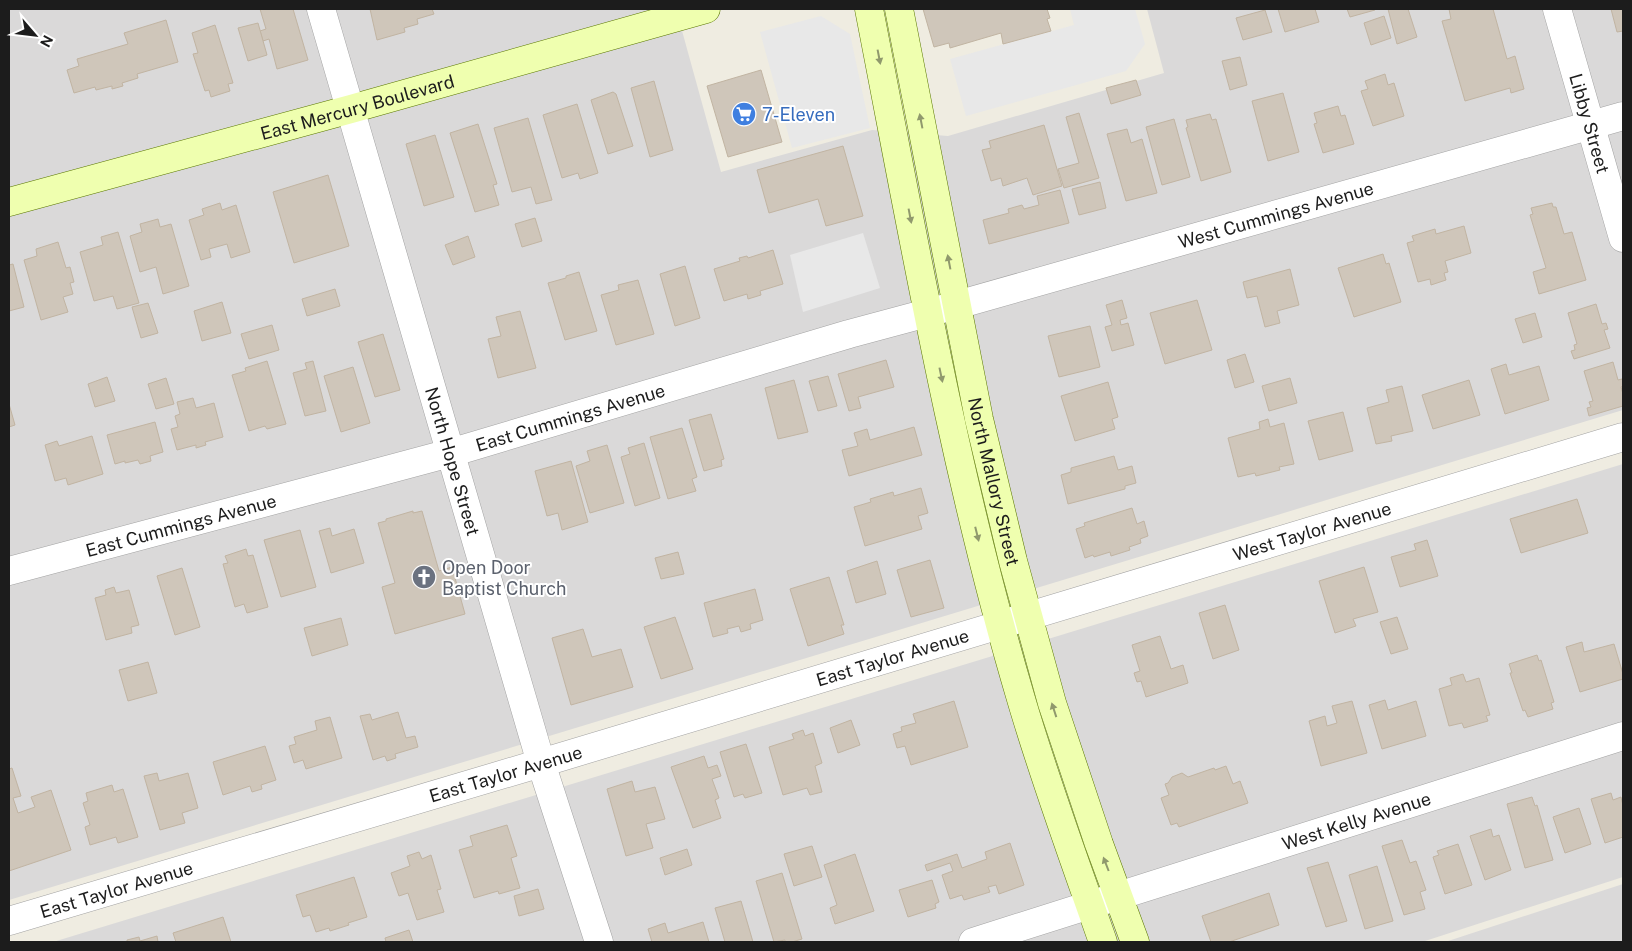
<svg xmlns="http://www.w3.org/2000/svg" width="1632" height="951" font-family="'Public Sans',sans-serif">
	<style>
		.residential { fill: #dad9d9 }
		.parking { fill: #e8e8e8 }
		.building { fill: #cfc6ba; stroke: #c1b4a2 }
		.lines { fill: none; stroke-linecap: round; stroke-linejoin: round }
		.street-casing { stroke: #a3a3a3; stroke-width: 29 }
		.secondary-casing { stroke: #597600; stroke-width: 29 }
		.street { stroke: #fff; stroke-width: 28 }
		.secondary { stroke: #efffaf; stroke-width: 28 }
		.oneway { fill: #90996d }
		.labels { text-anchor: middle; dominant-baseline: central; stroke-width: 4; stroke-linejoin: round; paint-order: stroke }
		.street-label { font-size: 18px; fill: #1c1c1c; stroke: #fff }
		.shop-label { font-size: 18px; fill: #366cbe; stroke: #fff; text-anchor: start }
		.worship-label { font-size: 18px; fill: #5b616d; stroke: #fff; text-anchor: start }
	</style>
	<rect width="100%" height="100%" fill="#efece1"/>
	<g class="residential">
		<polygon points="9,9 676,9 721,172 872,130 948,136 1164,73 1147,9 1623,9 1623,410 9,900"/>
		<polygon points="1623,464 1623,877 1422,942 53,942"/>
		<polygon points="1623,884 1623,942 1445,942"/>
	</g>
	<g class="parking">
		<polygon points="1070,9 1135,9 1145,44 1126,71 966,116 950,59 1074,25"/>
		<polygon points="821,16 850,34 870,128 792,148 760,32"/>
		<polygon points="863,233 880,288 803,312 790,255"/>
	</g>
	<g class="building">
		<polygon points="260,9 293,9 308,60 277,69 269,39 263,41 260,31 266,29"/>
		<polygon points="370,9 432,9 434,14 417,19 418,24 404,28 405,32 377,40"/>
		<polygon points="923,9 1047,9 1050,18 1047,19 1051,31 1003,44 1001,33 950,48 949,43 934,47"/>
		<polygon points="1278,9 1315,9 1319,22 1285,32"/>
		<polygon points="1347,9 1375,9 1375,10 1350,17"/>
		<polygon points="1388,9 1408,9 1417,37 1397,44"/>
		<polygon points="1449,9 1493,9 1507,59 1515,56 1524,89 1511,93 1510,88 1465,101 1442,21 1451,19"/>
		<polygon points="1611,9 1623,9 1623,31 1617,32"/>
		<polygon points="1265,10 1272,32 1243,40 1236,18"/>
		<polygon points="1384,16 1391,38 1371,45 1364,23"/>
		<polygon points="166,20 178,62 137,74 138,78 122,83 123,86 112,89 112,86 96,90 95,87 74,93 67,70 79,66 77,59 128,44 124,33"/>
		<polygon points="258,23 267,55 248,61 238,28"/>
		<polygon points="215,25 233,83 228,84 230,91 211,97 209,90 205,91 193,54 198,53 192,33"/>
		<polygon points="1240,57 1247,85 1230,90 1222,61"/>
		<polygon points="761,70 782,142 728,157 707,86"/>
		<polygon points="1385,74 1388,85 1394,83 1404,116 1373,126 1361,91 1368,89 1365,81"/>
		<polygon points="1136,80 1141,95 1111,104 1106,88"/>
		<polygon points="654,81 673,150 650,157 631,88"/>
		<polygon points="613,92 616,94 633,146 608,154 591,100"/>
		<polygon points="1283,93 1299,152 1268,161 1252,101"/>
		<polygon points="577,104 598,173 580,179 578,173 562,178 543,115"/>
		<polygon points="1338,106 1341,116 1345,115 1354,144 1323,153 1314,124 1317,123 1314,113"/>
		<polygon points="1079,113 1099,178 1064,188 1058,169 1079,163 1066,117"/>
		<polygon points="1210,114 1212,120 1216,119 1231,172 1201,181 1186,128 1188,127 1186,120"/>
		<polygon points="528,118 552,200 536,204 531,187 512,192 494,128"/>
		<polygon points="1174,119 1190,177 1162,185 1146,127"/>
		<polygon points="478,124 497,184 493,185 499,205 475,212 450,133"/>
		<polygon points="1044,125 1062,186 1033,195 1027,178 1003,186 1001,178 991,181 982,150 991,148 989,141"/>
		<polygon points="1127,129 1131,143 1142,139 1157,193 1126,201 1107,134"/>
		<polygon points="435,135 454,197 424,206 406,144"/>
		<polygon points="843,146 863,216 826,226 818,199 769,213 757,170"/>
		<polygon points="328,175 349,246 294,263 273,192"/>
		<polygon points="1100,182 1106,208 1079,215 1072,189"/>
		<polygon points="1060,190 1069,223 989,244 983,220 1009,213 1008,209 1022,205 1024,209 1039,205 1037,196"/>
		<polygon points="220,203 222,210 236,205 250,252 231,258 227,244 209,249 211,257 201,260 189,220 204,215 202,209"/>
		<polygon points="1552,203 1553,207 1556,207 1564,234 1572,232 1586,280 1539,294 1533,272 1546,268 1530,215 1533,214 1531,208"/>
		<polygon points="535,218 542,241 522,247 515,224"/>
		<polygon points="158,219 160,227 171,224 189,286 163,294 156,267 140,272 130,236 142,232 140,224"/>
		<polygon points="1464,226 1471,253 1445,261 1448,272 1444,273 1446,280 1431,285 1430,279 1418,282 1407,243 1414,241 1412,236 1435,229 1436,234"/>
		<polygon points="118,232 139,303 117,309 113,296 94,301 80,252 103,245 101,237"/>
		<polygon points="468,236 475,257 453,265 445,245"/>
		<polygon points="58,242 66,268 70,267 74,282 70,283 73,294 63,297 68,312 41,320 24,260 37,256 36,249"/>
		<polygon points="773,250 783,284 760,291 761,295 748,299 747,294 724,301 714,269 740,261 739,258 747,256 748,258"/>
		<polygon points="1383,254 1386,264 1389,263 1401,302 1354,317 1338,268"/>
		<polygon points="13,264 24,307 9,311 9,265"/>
		<polygon points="685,266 700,318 675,326 660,274"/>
		<polygon points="1290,269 1299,305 1277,311 1280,323 1265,327 1257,296 1247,298 1243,282"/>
		<polygon points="579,272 597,331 565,340 548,283 566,278 566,276"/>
		<polygon points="638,280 654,334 616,345 601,295 619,290 618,285"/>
		<polygon points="335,289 340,306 307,316 302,299"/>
		<polygon points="1122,300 1127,318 1120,320 1121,325 1128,323 1134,345 1112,351 1105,327 1112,325 1106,305"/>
		<polygon points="1197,300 1212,350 1165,364 1150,313"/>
		<polygon points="222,302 231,333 202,341 194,311"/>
		<polygon points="148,303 158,333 141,338 132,307"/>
		<polygon points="1596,304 1602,324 1606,323 1608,329 1604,330 1610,348 1574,359 1571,351 1575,350 1574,345 1577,344 1568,313"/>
		<polygon points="520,311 536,368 498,378 488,339 501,336 496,317"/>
		<polygon points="1535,313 1542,337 1523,343 1515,319"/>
		<polygon points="272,325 279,350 249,359 241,334"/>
		<polygon points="1090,326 1100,367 1059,377 1048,336"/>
		<polygon points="383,334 400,390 375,397 358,342"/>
		<polygon points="1245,354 1254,382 1235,388 1227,360"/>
		<polygon points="886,360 894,387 858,397 861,408 849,411 838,374"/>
		<polygon points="267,361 286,424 267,429 265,426 249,431 232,375 246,371 245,368"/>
		<polygon points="313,361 326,411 305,416 293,373 307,369 305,363"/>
		<polygon points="1613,362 1618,380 1622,379 1623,382 1623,386 1621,387 1623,394 1623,406 1589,416 1587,408 1591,407 1589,402 1593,401 1584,371"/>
		<polygon points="1506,364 1509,375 1539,366 1549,400 1505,414 1491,369"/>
		<polygon points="353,367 370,423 341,432 324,376"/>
		<polygon points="828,376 837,406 818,411 809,381"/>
		<polygon points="107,377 115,401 95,407 88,384"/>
		<polygon points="166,378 174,404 156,409 148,384"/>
		<polygon points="1290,378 1297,403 1269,411 1262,386"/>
		<polygon points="794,380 808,432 778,439 765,388"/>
		<polygon points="1469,380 1480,415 1433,429 1422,395"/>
		<polygon points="1108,382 1118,417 1112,419 1115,429 1075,441 1061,396"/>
		<polygon points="1402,386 1413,431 1391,436 1392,441 1376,444 1367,408 1389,402 1386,390"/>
		<polygon points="193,398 196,408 214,403 223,437 205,442 206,445 196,448 196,445 177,450 171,429 178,427 175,416 180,414 177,402"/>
		<polygon points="9,404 15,425 9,427"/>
		<polygon points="1343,412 1353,451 1319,460 1308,421"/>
		<polygon points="711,414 724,459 721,460 722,466 704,471 689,420"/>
		<polygon points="1268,419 1270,427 1284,423 1294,464 1279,467 1280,470 1256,476 1255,473 1238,477 1228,438 1260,429 1259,422"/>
		<polygon points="155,422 163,452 150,456 151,461 140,464 138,460 125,463 125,461 115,464 107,435"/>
		<polygon points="914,427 922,455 849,476 842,450 858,446 854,433 867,429 870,440"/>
		<polygon points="682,428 697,477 692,479 696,491 668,499 650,437"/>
		<polygon points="92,436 103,474 68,485 66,478 55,481 45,445 57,441 59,446"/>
		<polygon points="644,443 660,498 635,506 621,457 630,454 628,448"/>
		<polygon points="607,445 624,503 590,513 576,466 590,461 587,451"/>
		<polygon points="1114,456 1118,470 1132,466 1136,483 1125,486 1125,489 1068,504 1061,475 1071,472 1071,468"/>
		<polygon points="571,461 588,522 562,530 558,513 547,516 535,471"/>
		<polygon points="921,488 928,513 918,516 922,529 865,546 854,507 871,502 870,499 893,492 894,496"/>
		<polygon points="1577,499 1588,533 1521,553 1510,519"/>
		<polygon points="1132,508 1137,524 1144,521 1148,536 1140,539 1141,543 1129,547 1130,550 1111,556 1110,552 1094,557 1093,555 1085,558 1076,529 1085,526 1084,523"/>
		<polygon points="413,511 413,513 422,511 439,571 452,567 465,614 395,634 382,587 395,583 378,523 386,521 386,519"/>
		<polygon points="330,528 332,536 354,529 364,563 331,573 319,531"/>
		<polygon points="300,530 316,587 281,597 264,540"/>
		<polygon points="1427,540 1438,576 1400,587 1391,557 1416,550 1414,544"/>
		<polygon points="246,549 248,556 253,555 268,607 247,613 244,604 235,607 223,564 228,563 225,556"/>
		<polygon points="678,552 684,574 661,579 655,558"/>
		<polygon points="930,560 944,608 911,617 897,570"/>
		<polygon points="877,561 886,594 856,603 847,571"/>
		<polygon points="1364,567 1378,612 1353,619 1356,626 1335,633 1319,581"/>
		<polygon points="182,568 200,627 175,635 157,576"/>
		<polygon points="829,577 844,625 841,625 844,634 808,646 790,589"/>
		<polygon points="114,587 116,593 129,590 139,625 131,627 132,633 106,640 95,598 106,595 105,590"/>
		<polygon points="755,589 763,620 750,624 751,629 741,632 739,626 727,629 728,633 713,637 704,603"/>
		<polygon points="1225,605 1239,650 1213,659 1199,613"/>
		<polygon points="675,617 693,669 661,679 644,627"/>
		<polygon points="1397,617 1408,649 1391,654 1380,622"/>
		<polygon points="341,618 348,645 312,656 304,628"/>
		<polygon points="583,629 592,657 621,649 633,687 571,705 552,638"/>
		<polygon points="1160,636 1171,669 1183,665 1188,683 1146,697 1141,681 1137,682 1134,673 1140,671 1132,645"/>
		<polygon points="1582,642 1584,652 1614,644 1623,674 1623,679 1580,692 1566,647"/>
		<polygon points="1537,655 1539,661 1541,660 1554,702 1551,703 1553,709 1528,717 1525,710 1523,711 1510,673 1512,673 1509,664"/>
		<polygon points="148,662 157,693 128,701 119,670"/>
		<polygon points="1463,674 1466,682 1479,678 1490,715 1486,716 1488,721 1464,728 1462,723 1449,726 1439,689 1452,685 1450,678"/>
		<polygon points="1385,700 1388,710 1416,701 1426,736 1382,749 1369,705"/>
		<polygon points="954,701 968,747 911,765 905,746 897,748 893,734 902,731 901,727 916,723 913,714"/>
		<polygon points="1352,701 1367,753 1321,766 1309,721 1325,716 1327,726 1337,723 1332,706"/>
		<polygon points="398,712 406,738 415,736 418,747 395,754 396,758 387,761 385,756 373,760 360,716 370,714 372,720"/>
		<polygon points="330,717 342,758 306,769 303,760 294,763 289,746 296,744 294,737 317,730 315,721"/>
		<polygon points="851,720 860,745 838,753 830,728"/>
		<polygon points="803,730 805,736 813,733 822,763 815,766 822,792 810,795 807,788 783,795 769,747 794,739 792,734"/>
		<polygon points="746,744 762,793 745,798 743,794 734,797 720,752"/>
		<polygon points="265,746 276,780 261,785 262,789 252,792 250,786 223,795 213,762"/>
		<polygon points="704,756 708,768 717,765 721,776 712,779 719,798 715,800 721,818 693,828 671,767"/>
		<polygon points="1226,766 1233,784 1240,781 1248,803 1179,827 1177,823 1171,825 1161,798 1169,795 1165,784 1168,783 1172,777 1182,773 1188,777 1214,768 1215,770"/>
		<polygon points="12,768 21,796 13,798 18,813 35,807 31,797 51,790 71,850 9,871 9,769"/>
		<polygon points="157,773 159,781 188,773 198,808 182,813 185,823 160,830 144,776"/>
		<polygon points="632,781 635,792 655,787 665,819 646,824 653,848 626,856 607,789"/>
		<polygon points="112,785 114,792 123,789 138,837 118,843 116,837 90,845 85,827 90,825 83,803 88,801 86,793"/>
		<polygon points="1611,793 1613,800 1621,797 1623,806 1623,837 1605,843 1591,799"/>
		<polygon points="1532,797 1535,806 1537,805 1553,860 1525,868 1507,804"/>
		<polygon points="1579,808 1591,844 1565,853 1553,817"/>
		<polygon points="507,825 517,856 511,858 520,888 499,894 498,891 474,898 459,850 473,846 470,836"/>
		<polygon points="1491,829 1493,837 1499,835 1511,870 1485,880 1470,836"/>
		<polygon points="1402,840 1410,863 1416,861 1426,890 1420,892 1425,909 1404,915 1382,846"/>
		<polygon points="1010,843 1024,885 999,894 996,885 988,887 990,892 964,900 962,895 950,899 942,875 953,871 950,863 927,871 925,865 957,854 962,868 987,859 985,852"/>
		<polygon points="1458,844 1472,885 1445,894 1433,857 1439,855 1437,851"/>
		<polygon points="812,846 822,877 794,886 784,854"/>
		<polygon points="687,849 692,865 665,875 660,858"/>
		<polygon points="419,852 422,859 431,855 441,889 437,890 444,912 417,920 408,893 399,896 391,873 410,866 407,856"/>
		<polygon points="855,854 874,911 835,924 830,908 837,905 824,865"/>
		<polygon points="1328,862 1347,921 1326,927 1307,868"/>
		<polygon points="1377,866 1393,921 1365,929 1349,875"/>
		<polygon points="782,873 802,939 792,942 785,942 785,940 774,942 756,881"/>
		<polygon points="354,877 367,917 348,923 349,925 330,931 329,928 316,932 310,915 303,917 296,895"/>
		<polygon points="932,880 939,902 935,904 936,908 908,917 899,890"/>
		<polygon points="538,889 544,909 519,916 514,896"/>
		<polygon points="1269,893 1279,925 1229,942 1211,942 1202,916"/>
		<polygon points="741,901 753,942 725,942 715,908"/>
		<polygon points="223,917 231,942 176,942 173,933"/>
		<polygon points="703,922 709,942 652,942 648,929 665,923 668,933"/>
		<polygon points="409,930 413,942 386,942 385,938"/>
		<polygon points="157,936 158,942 127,942 127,940 139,937 140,941"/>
	</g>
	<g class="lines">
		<g class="street-casing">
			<g id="street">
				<path id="s1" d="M321,9L541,763L599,942"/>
				<path id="s2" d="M1557,9L1623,238"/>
				<path id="s3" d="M9,571L450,453L849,334L957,305L1623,116"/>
				<path id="s4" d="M9,921L541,763L1623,437"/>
				<path id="s5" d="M973,942L1623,736"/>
			</g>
		</g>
		<g class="secondary-casing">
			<g id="secondary">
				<path d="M869,9C914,240 954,473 1021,699C1045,781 1075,862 1103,942"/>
				<path id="s6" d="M899,9L979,419L1013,561L1052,703L1099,844L1135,942"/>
				<path id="s7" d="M9,202L351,109L706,9"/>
			</g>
		</g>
		<use href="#street" class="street"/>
		<use href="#secondary" class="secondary"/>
	</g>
	<defs><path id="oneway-solid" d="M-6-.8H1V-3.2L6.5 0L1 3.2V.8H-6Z" transform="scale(1.25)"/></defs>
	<g class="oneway">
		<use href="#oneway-solid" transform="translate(879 57) rotate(79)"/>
		<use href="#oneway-solid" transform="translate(921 121) rotate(-101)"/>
		<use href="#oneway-solid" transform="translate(910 216) rotate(79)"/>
		<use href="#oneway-solid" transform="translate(949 262) rotate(-101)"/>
		<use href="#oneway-solid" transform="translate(941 375) rotate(78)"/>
		<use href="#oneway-solid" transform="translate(977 534) rotate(76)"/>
		<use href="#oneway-solid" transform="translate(1054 710) rotate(-108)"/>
		<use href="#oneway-solid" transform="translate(1106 864) rotate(-111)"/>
	</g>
	<defs>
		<g id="supermarket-disc" transform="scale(1.25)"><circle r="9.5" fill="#3f7fe0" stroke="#fff"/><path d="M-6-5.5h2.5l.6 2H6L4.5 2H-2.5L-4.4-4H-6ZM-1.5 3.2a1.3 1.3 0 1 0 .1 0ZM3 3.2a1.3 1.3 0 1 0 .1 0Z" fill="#fff"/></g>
		<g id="church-disc" transform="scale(1.25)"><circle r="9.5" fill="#6b7280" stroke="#fff"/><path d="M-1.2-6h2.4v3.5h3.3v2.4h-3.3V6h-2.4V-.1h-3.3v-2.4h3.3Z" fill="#fff"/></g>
	</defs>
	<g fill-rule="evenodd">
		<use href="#supermarket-disc" x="744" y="114"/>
		<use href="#church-disc" x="424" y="577"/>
	</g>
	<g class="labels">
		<g class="street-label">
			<text stroke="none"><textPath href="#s7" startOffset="361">East Mercury Boulevard</textPath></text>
			<text stroke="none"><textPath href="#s2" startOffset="119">Libby Street</textPath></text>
			<text stroke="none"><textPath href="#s3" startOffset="1316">West Cummings Avenue</textPath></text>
			<text stroke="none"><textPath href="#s3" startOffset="582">East Cummings Avenue</textPath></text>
			<text stroke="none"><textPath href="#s1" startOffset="471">North Hope Street</textPath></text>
			<text stroke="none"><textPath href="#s6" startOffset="482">North Mallory Street</textPath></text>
			<text stroke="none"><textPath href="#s3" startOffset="178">East Cummings Avenue</textPath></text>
			<text stroke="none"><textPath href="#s4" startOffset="1360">West Taylor Avenue</textPath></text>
			<text stroke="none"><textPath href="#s4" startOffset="922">East Taylor Avenue</textPath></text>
			<text stroke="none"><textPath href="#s4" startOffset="518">East Taylor Avenue</textPath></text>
			<text stroke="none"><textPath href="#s5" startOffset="402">West Kelly Avenue</textPath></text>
			<text stroke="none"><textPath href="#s4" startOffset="112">East Taylor Avenue</textPath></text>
		</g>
		<g class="shop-label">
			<text x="762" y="114">7-Eleven</text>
		</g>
		<g class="worship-label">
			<text x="442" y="567">Open Door<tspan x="442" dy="21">Baptist Church</tspan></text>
		</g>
	</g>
	<rect width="1632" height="951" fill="none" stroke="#1c1c1c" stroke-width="20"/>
	<g transform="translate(35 35) rotate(118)" stroke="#ffffff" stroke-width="4" paint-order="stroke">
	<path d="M0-4L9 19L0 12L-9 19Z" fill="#1c1c1c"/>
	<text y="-8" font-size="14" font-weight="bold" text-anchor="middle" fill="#1c1c1c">N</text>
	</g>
</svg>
